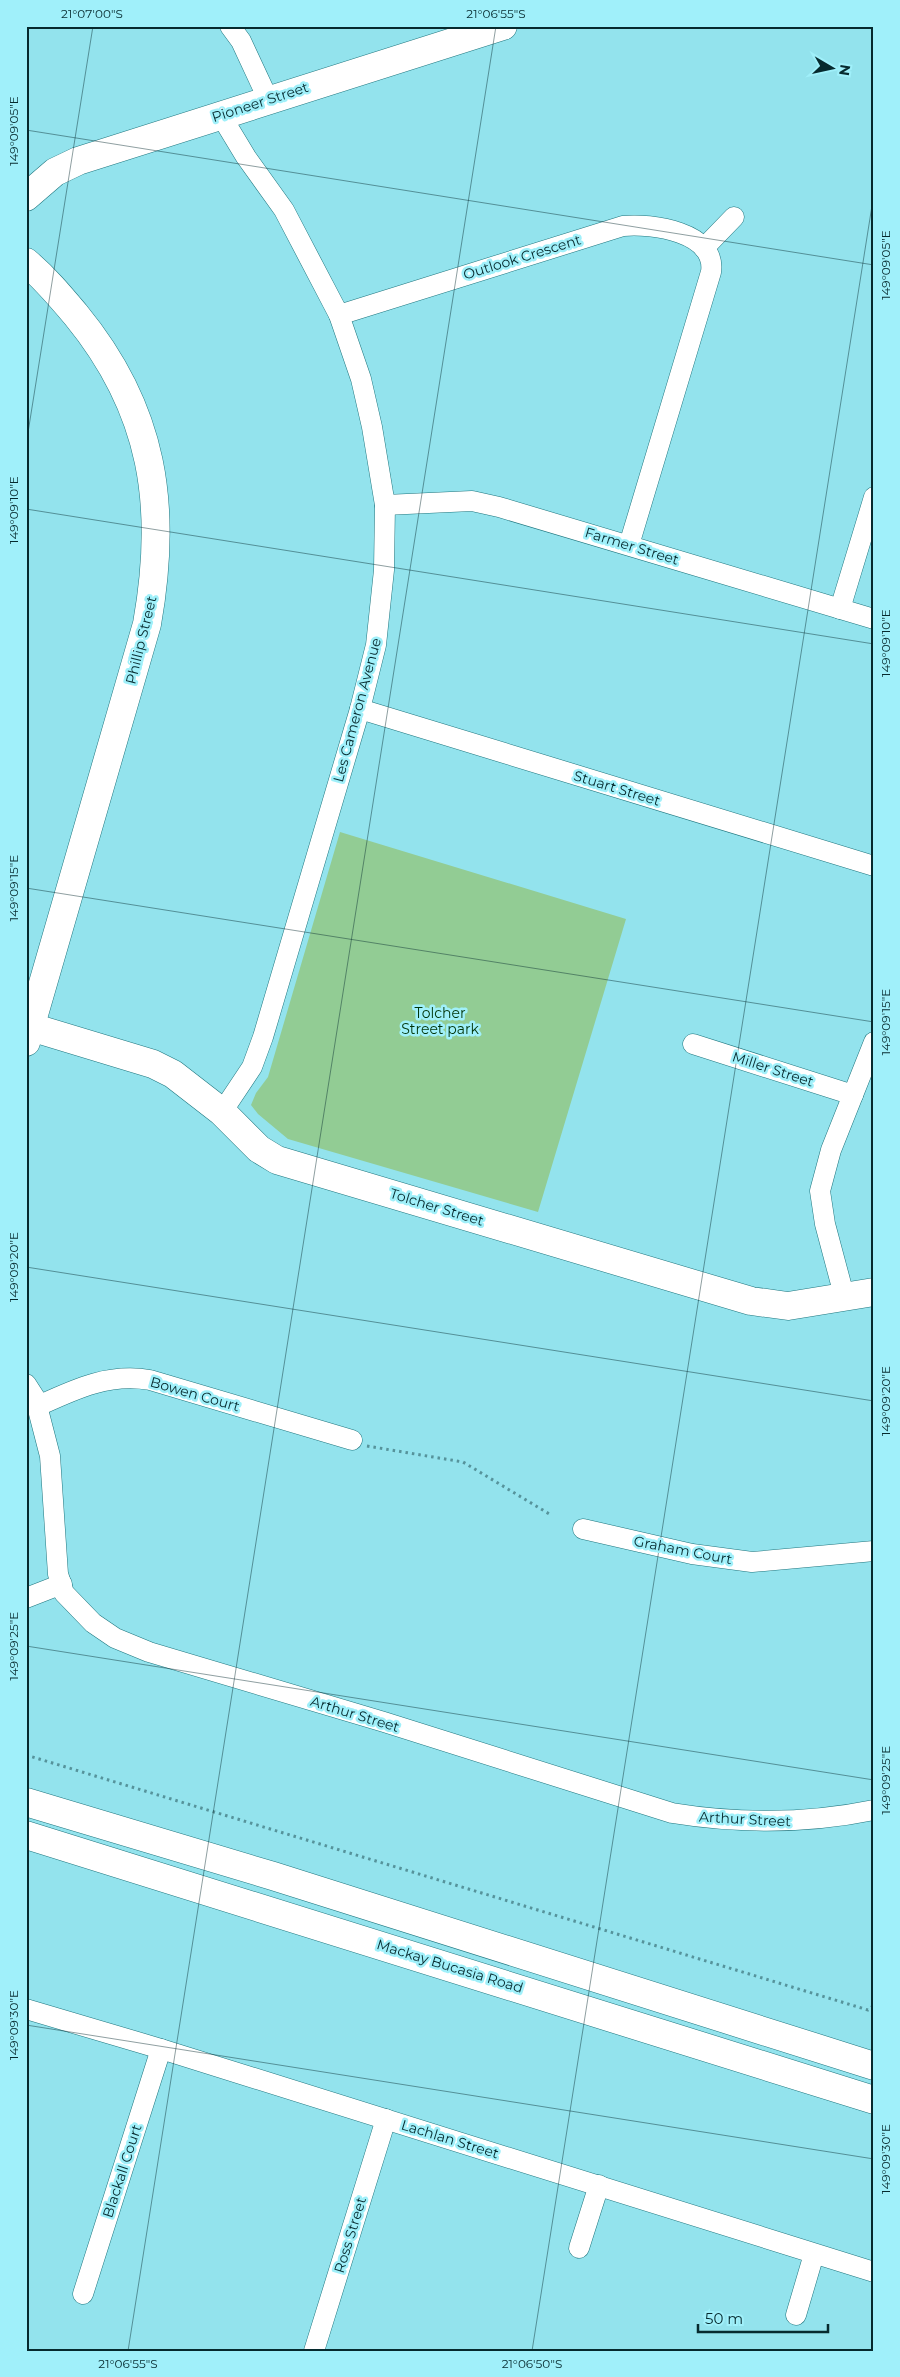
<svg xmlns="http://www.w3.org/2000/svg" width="900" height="2377" font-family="Montserrat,sans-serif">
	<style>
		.green { fill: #92cc94 }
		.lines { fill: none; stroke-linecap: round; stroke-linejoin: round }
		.street-casing { stroke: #1f767f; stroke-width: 21 }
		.secondary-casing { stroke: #1f767f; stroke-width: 29 }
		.path { stroke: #56939b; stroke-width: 3; stroke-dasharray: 2.5 4; stroke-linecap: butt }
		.street { stroke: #fff; stroke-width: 20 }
		.secondary { stroke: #fff; stroke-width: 28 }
		.ticks { fill: none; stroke: #062a2e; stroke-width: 1; stroke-opacity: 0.45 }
		.labels { text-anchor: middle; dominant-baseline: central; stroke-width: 5; stroke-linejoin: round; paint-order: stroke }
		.street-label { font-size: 14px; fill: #062a2e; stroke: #a0f0fa }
		.park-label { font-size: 14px; fill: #003408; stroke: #a0f0fa }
		.neatline { fill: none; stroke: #062a2e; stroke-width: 2 }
		.ticks-label { font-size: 12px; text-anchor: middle; fill: #062a2e }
	</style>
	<rect width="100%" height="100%" fill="#93e3ed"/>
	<polygon class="green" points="340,832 626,919 538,1212 288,1139 258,1114 251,1105 256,1093 268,1077"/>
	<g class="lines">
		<g class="street-casing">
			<g id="street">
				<polyline points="230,26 241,41 268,99"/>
				<polyline points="220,114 246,157 284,210 339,315 361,379 372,427 385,505 384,570 376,645 360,709 263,1037 252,1067 222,1112"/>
				<polyline points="704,248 734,217"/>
				<path d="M339,315L623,226C651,223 717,232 711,272L629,545"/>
				<polyline points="385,505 472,501 499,507 874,619"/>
				<polyline points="840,609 874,497"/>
				<polyline points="360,709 874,866"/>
				<polyline points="693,1044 853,1095"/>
				<polyline points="845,1299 825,1224 820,1191 831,1150 874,1042"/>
				<path d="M26,1384L35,1398L50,1456L58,1574L64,1593L93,1623L115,1638L149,1652L384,1722L672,1813C740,1824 806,1824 874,1810"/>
				<path d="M38,1406C75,1389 108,1373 150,1380L352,1440"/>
				<polyline points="583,1529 692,1554 752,1562 874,1551"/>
				<polyline points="26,1598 62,1584"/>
				<polyline points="26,2009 161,2049 874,2272"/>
				<polyline points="579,2248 599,2185"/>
				<polyline points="83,2294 161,2049"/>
				<polyline points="796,2315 814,2254"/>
				<polyline points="314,2351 386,2119"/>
			</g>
		</g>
		<g class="secondary-casing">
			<g id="secondary">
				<polyline points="26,197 55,172 78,161 503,26"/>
				<path d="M26,262C45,278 60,296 76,315C154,410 168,506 147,624L26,1042"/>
				<polyline points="31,1027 153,1064 173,1074 222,1112 259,1149 277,1160 751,1301 788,1306 874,1292"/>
				<polyline points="26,1802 273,1876 874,2066"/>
				<polyline points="26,1835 874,2100"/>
			</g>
		</g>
		<g class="path">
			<polyline points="367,1446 463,1462 551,1515"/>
			<polyline points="26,1755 868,2010 874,2005"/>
		</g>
		<use href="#street" class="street"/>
		<use href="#secondary" class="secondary"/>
	</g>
	<path class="ticks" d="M26,130L874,265M26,445L93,26M26,509L874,644M26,888L874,1022M26,1267L874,1401M26,1646L874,1780M26,2025L874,2159M128,2351L496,26M532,2351L874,193"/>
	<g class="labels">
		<g class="street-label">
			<text transform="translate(260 102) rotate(-18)">Pioneer Street</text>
			<text transform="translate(522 257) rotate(-17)">Outlook Crescent</text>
			<text transform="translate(632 546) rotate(17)">Farmer Street</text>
			<text transform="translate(141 640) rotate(-76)">Phillip Street</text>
			<text transform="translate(357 710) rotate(-75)">Les Cameron Avenue</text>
			<text transform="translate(617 788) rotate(17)">Stuart Street</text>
			<text transform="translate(773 1069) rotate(18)">Miller Street</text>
			<text transform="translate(437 1207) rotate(17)">Tolcher Street</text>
			<text transform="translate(195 1394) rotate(16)">Bowen Court</text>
			<text transform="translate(683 1550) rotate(11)">Graham Court</text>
			<text transform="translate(355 1714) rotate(17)">Arthur Street</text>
			<text transform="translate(745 1819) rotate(3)">Arthur Street</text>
			<text transform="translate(450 1966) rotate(17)">Mackay Bucasia Road</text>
			<text transform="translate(450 2139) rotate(17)">Lachlan Street</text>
			<text transform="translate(122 2171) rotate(-72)">Blackall Court</text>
			<text transform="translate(350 2235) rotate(-73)">Ross Street</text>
		</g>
		<g class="park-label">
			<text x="440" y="1013">Tolcher<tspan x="440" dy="16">Street park</tspan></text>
		</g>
	</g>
	<rect width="900" height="2377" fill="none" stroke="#a0f0fa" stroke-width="55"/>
	<g transform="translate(832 68) rotate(99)" stroke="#a0f0fa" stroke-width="4" paint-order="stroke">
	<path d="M0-4L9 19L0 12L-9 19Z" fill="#062a2e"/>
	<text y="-8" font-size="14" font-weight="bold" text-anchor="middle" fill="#062a2e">N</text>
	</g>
	<path d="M698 2324v8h130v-8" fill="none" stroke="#062a2e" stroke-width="2.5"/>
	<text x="705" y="2324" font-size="15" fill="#062a2e" stroke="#a0f0fa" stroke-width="4" paint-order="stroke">50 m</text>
	<rect x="28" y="28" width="844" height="2322" class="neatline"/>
	<g class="ticks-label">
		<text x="92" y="18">21°07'00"S</text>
		<text x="496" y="18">21°06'55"S</text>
		<text transform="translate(14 131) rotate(-90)" y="4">149°09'05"E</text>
		<text transform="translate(886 265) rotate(-90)" y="4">149°09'05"E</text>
		<text transform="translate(14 510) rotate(-90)" y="4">149°09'10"E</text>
		<text transform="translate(886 643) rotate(-90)" y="4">149°09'10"E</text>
		<text transform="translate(14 888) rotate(-90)" y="4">149°09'15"E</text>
		<text transform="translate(886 1022) rotate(-90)" y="4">149°09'15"E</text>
		<text transform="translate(14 1267) rotate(-90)" y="4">149°09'20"E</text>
		<text transform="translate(886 1401) rotate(-90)" y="4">149°09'20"E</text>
		<text transform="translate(14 1646) rotate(-90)" y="4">149°09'25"E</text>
		<text transform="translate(886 1780) rotate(-90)" y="4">149°09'25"E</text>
		<text transform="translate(14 2025) rotate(-90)" y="4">149°09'30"E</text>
		<text transform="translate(886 2159) rotate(-90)" y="4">149°09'30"E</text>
		<text x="128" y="2368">21°06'55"S</text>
		<text x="532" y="2368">21°06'50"S</text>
	</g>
</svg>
